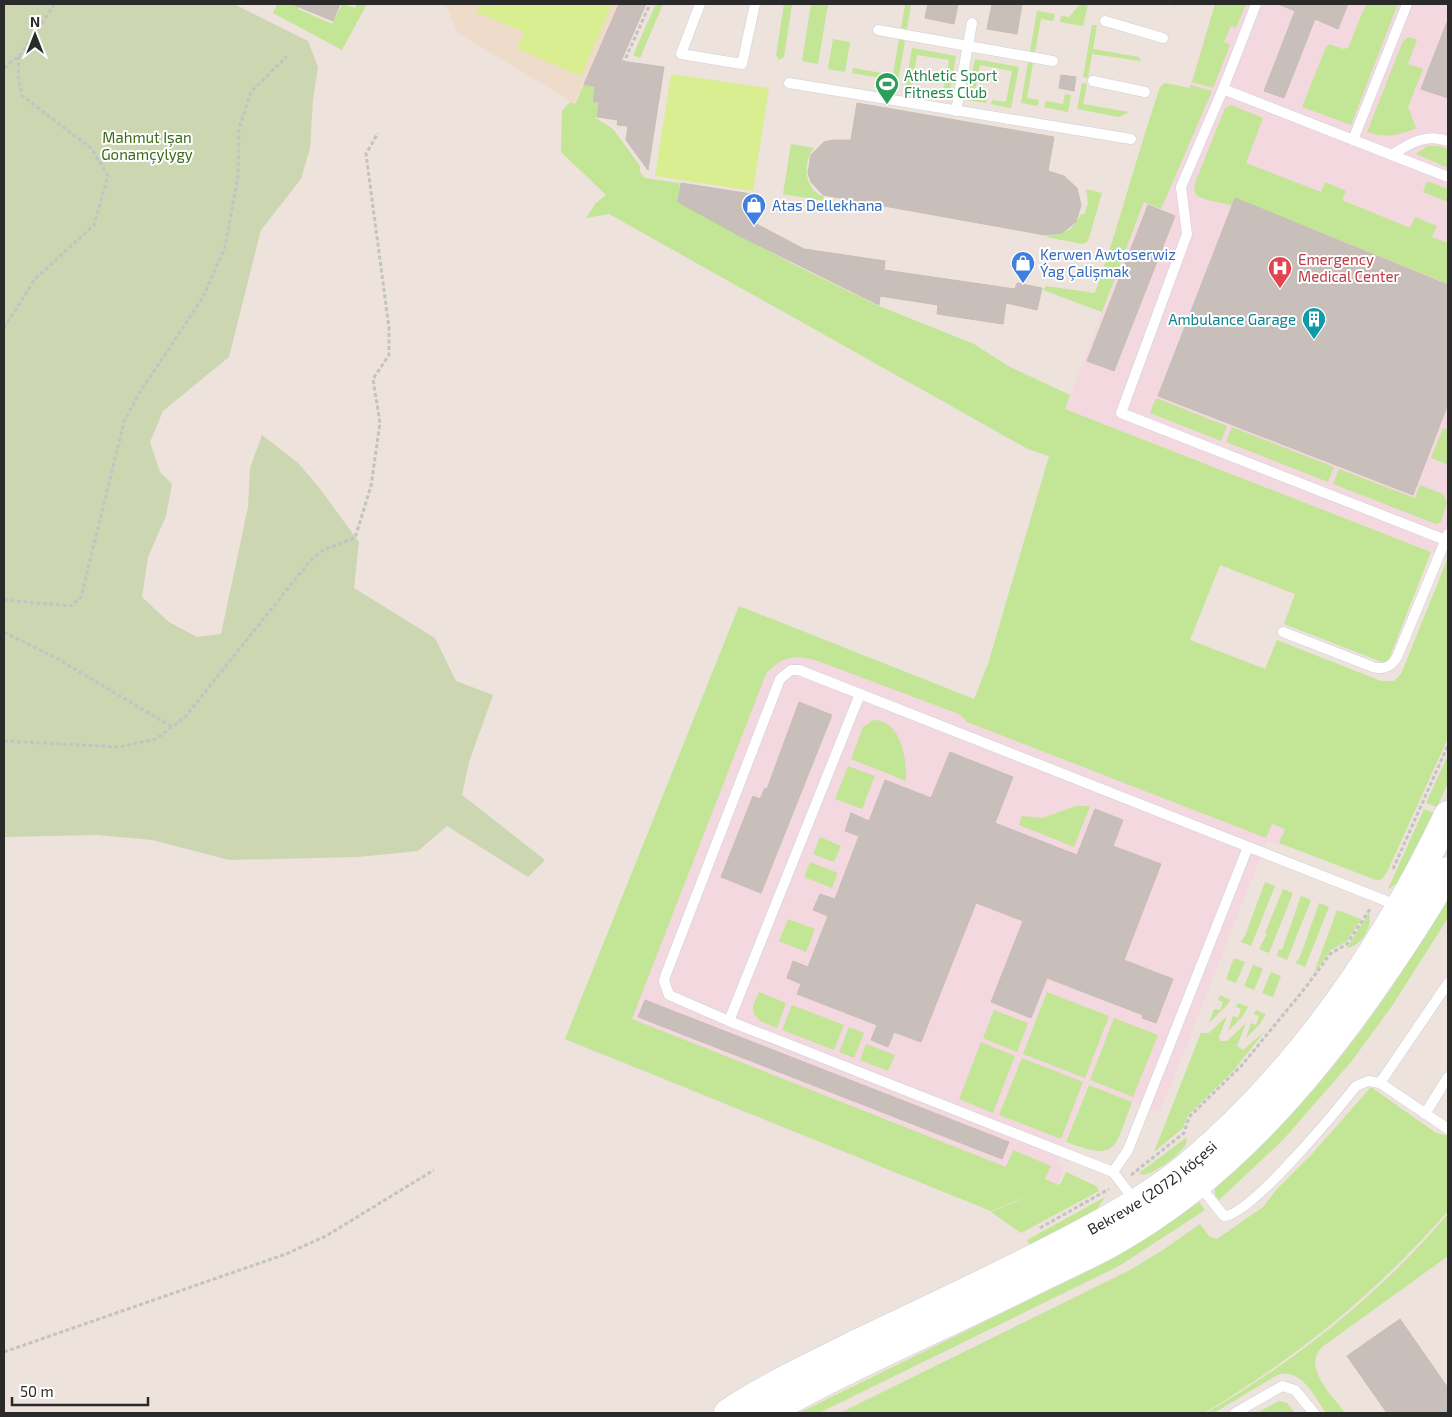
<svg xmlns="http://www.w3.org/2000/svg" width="1452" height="1417" font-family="'Exo 2',sans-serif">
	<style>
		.education { fill: #efdbca }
		.medical { fill: #f4d8e0 }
		.green { fill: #c2e596 }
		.cemetery { fill: #ccd7b2 }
		.pitch { fill: #d9ed91 }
		.building { fill: #c8bfbb; stroke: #c8bdb5 }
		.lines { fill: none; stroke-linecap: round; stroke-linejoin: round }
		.service-casing { stroke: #cad1dc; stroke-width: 11 }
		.secondary-casing { stroke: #cad1dc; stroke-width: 29 }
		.path { stroke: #c3c3c3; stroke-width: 3; stroke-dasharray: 4 2.5; stroke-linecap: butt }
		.service { stroke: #fff; stroke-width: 10 }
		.secondary { stroke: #fff; stroke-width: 28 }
		.labels { text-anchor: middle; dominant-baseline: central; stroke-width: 4; stroke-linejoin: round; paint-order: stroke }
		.leisure-label { font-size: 15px; fill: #27864d; stroke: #fff; text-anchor: start }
		.park-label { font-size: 15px; fill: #3a6a18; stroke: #fff }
		.shop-label { font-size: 15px; fill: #366cbe; stroke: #fff; text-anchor: start }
		.health-label { font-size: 15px; fill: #be3a42; stroke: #fff; text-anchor: start }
		.culture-label { font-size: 15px; fill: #0d838f; stroke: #fff; text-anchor: end }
		.street-label { font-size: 15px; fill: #2a2a2a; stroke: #fff }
	</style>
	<rect width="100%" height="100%" fill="#ede2dc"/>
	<polygon class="education" points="445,4 619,4 574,103 458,33"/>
	<g class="medical">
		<polygon points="1215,4 1448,4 1448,558 1065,409 1158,168 1179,120"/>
		<polygon points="739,606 1276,819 1274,825 1285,829 1278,846 1267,841 1160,1112 1088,1084 1056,1164 1064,1168 1058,1184 991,1211 565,1040"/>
	</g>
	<g class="green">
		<polygon points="277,4 300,4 298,9 332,24 342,4 355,8 357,4 367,4 342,50 273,13"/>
		<polygon points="656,4 663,4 640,58 633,55"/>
		<polygon points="784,4 792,4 784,57 779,60 776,55"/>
		<polygon points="811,4 828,4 818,64 802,61"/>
		<polygon points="900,4 911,4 907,29 901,28 905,5"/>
		<polygon points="1080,4 1088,4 1083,26 1060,22 1061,16 1069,17"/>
		<polygon points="1215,4 1246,4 1236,28 1231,26 1224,42 1230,45 1213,88 1192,82"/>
		<polygon points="1366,4 1397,4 1397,6 1351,125 1302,107 1326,47 1330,44 1343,49 1348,48"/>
		<polygon points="1037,11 1055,14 1053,21 1041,19 1035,52 1030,51"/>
		<polygon points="1092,25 1097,25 1093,49 1139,57 1141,61 1092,54 1088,78 1083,77"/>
		<path d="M1409,37L1417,40L1408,64L1423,69L1408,107L1416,128C1400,136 1384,138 1367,132L1403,41Z"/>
		<polygon points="833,39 850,42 845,72 828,69"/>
		<polygon points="899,39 905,41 898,81 852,73 853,68 893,75"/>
		<polygon points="912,48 956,56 949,97 929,93 930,89 943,92 949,60 917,55 912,86 924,88 923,92 905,89"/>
		<polygon points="975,59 1019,67 1011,108 991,104 992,100 1006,102 1012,71 980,65 974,97 987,99 986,103 967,100"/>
		<polygon points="1028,62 1033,63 1027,98 1039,100 1038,106 1021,103"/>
		<polygon points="1082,83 1087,84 1083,104 1129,112 1119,117 1077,109"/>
		<path d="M1165,83L1190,88L1191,85L1212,91L1161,209L1144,202L1102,312L1043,290L1046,286L1095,293C1119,225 1137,155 1160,87Z"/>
		<path d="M584,84L595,88L592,102L599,103L596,118L613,129L640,166V172L645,178L680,183L678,202L795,265L879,306L974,344L1008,366L1070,395L1065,409L1431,552L1387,664L1284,624L1295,594L1220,565L1190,640L1265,669L1277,640L1381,681H1394L1401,674L1448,558V738L1387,872L1382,879L1376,880L1279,843L1285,829L1272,824L1266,838L967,722L959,714L818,661C798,654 780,656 766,674L632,1019L1006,1167L1013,1150L1051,1166L1045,1179L1058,1185L1061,1183L1066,1172L1096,1186L1099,1191L1021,1233L991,1212L1046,1189L991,1211L565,1039L739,606L974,699L988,664L1049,456L1028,449L609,214L586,218L595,204L606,195L561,152L562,111L570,102L575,104Z"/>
		<polygon points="1065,94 1071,95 1068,112 1044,107 1046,101 1063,104"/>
		<polygon points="1231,105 1263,118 1246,163 1321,192 1325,182 1346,191 1342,200 1410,228 1415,217 1437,226 1432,237 1448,243 1448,284 1235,198 1232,205 1211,201 1197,196 1194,190 1195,183 1225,108"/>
		<path d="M791,144L814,148C802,164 804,189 824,197V201L783,194Z"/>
		<polygon points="1427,146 1440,146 1448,150 1448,168 1416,154"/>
		<polygon points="1427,181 1448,189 1448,202 1423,192"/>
		<path d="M1086,189L1102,193L1088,241L1083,244L1046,237C1063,231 1071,235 1081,214L1084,215L1088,203Z"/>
		<polygon points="1156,398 1227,426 1221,441 1150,413"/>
		<polygon points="1232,427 1334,467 1328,482 1226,442"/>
		<polygon points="1443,428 1448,430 1448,465 1431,458"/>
		<polygon points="1339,469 1415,498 1420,485 1443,494 1447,503 1441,522 1436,524 1333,484"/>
		<path d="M873,720C901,720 907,759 906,781L851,759L863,727Z"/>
		<polygon points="1448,755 1448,783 1437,807 1426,803"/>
		<polygon points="848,766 875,776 862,809 835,799"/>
		<polygon points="1076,806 1090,806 1074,847 1019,825 1022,816 1042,818"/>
		<polygon points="1424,809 1434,813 1398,883 1388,889"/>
		<polygon points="820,837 841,846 834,862 813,854"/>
		<polygon points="810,862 838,873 832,888 804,877"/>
		<polygon points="1265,882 1275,886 1251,946 1241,942 1245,936"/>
		<polygon points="1283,889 1293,893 1269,953 1259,949 1267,934 1265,933"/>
		<polygon points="1301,896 1311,900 1287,960 1277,956 1279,949 1282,950"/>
		<path d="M1448,896V918L1392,1006L1351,1062L1282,1141L1219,1200L1215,1194V1188C1313,1104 1384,1008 1448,896Z"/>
		<polygon points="1319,903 1329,907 1305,967 1295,963 1300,957"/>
		<polygon points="1337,910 1361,919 1347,941 1331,950 1314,973"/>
		<path d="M1369,913C1373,927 1361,946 1347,948Z"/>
		<polygon points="788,919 815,929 806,952 779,941"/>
		<polygon points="1234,958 1245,962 1236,983 1226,979"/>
		<polygon points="1253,965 1263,969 1254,990 1244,986"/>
		<polygon points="1271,972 1281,976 1273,997 1262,993"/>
		<polygon points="759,992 786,1003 777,1028 760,1021 754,1014 753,1006"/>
		<polygon points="1047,992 1109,1016 1085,1078 1023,1054"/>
		<polygon points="1220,995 1230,1000 1228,1004 1209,1023 1214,1009 1220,1010 1223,1002 1218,1000"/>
		<polygon points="1238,1003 1248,1007 1242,1017 1228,1031 1233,1016 1238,1018 1241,1009 1236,1007"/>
		<polygon points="792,1005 844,1025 834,1050 782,1030"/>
		<polygon points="994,1010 1028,1023 1017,1052 983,1038"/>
		<polygon points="1256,1010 1266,1014 1260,1024 1246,1038 1251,1023 1256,1025 1259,1016 1254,1014"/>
		<polygon points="1227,1016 1219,1037 1220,1041 1227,1041 1246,1023 1237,1046 1243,1050 1265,1031 1232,1072 1188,1115 1183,1128 1154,1152 1201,1033 1209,1033"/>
		<polygon points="1114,1018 1158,1035 1133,1097 1090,1080"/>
		<polygon points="849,1027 864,1033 854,1058 839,1052"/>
		<polygon points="981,1042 1015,1056 993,1113 959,1099"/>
		<polygon points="866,1044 895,1055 888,1071 860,1060"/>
		<polygon points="1022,1058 1083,1082 1061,1139 999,1115"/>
		<path d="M1089,1085L1132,1102C1114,1148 1119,1162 1066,1142Z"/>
		<path d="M1371,1087L1436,1133L1448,1136V1211C1375,1294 1299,1356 1204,1413H840L1130,1270L1163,1250L1200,1224L1209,1236L1217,1239L1263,1207L1277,1189L1313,1153Z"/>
		<path d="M1187,1137L1186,1144C1178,1156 1158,1171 1144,1175L1139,1173Z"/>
		<polygon points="1105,1197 1097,1209 1030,1246 1027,1240"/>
		<polygon points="1199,1202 1205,1210 1119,1266 819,1413 799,1413 1114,1258"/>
		<path d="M1448,1214V1256L1322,1347C1302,1368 1332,1395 1345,1413H1326C1314,1396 1302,1367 1277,1375L1214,1413H1206C1297,1360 1379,1295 1448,1214Z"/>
		<polygon points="1279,1401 1287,1403 1295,1413 1257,1413"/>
	</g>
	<polygon class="cemetery" points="4,4 234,4 308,41 318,67 313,99 310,148 301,179 261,230 229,357 163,411 150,442 160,472 172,484 166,516 148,557 142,597 169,622 197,637 221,634 248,507 250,468 262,435 297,462 318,486 359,542 354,588 435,638 456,681 493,695 469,762 462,795 545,860 528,877 447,826 418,851 358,857 229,860 152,840 97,835 4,837"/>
	<g class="pitch">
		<polygon points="480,4 612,4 581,76 517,49 524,32 476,12"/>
		<polygon points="671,74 769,88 753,191 655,176"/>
	</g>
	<g class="building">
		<polygon points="292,4 340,4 333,21"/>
		<polygon points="619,4 646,4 621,61 664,67 648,170 626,140 628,126 617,125 618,120 597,117 599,102 593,102 595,87 584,84"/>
		<polygon points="928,4 958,4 954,24 925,18"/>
		<polygon points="992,4 1022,4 1017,34 987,29"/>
		<polygon points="1278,4 1348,4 1338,29 1315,19 1284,98 1264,91 1295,11"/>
		<polygon points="1447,22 1448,23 1448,98 1421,89"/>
		<polygon points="1061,75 1076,77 1074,91 1059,88"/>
		<polygon points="857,103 1054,137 1048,171 1064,176 1077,188 1081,205 1076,222 1062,233 1045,235 823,195 811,182 808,173 811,155 824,142 833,140 851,140"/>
		<polygon points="681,183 751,194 747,219 804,249 885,261 884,270 1015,289 1017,283 1042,288 1037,310 1006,303 1003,324 937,314 938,305 880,296 879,305 738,235 678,202"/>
		<polygon points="1235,198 1448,285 1448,404 1413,495 1158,396"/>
		<polygon points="1148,205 1175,216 1114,371 1087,361"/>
		<polygon points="799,702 832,715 761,893 721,877 753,796 760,799 765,788 767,789"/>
		<polygon points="950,752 1013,777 995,823 1077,855 1095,809 1123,820 1113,846 1161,864 1124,960 1173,979 1156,1023 1142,1018 1143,1015 1047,978 1031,1018 991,1002 1023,921 976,903 921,1042 894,1032 888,1047 871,1040 877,1025 797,994 801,984 787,978 793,961 808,967 828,916 813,910 820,894 835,899 859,836 845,831 851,813 869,821 885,780 931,798"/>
		<polygon points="645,1000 1009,1142 1002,1159 638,1017"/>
		<polygon points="1400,1319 1448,1388 1448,1413 1387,1413 1347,1356"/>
	</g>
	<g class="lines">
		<g class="service-casing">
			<g id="service">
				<polyline points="700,4 681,54 742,64 755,4"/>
				<polyline points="1256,4 1223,89 1181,187 1187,234 1121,413 1448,541"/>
				<polyline points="1105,21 1163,38"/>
				<polyline points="878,30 1053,61"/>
				<polyline points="1093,81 1145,92"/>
				<polyline points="789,83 1131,139"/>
				<polyline points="1223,89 1448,177"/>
				<polyline points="956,111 972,23"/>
				<polyline points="1353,140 1407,4"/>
				<path d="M1392,155C1410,143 1426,133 1448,141"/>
				<path d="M1283,632L1373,667C1384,670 1391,667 1397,657L1448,534"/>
				<polyline points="729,1021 860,694"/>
				<polyline points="1380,1083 1448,983"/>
				<polyline points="1425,1114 1448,1077"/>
				<polyline points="1113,1172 729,1021 669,995 664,981 666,974 780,679 791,670 799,670 1399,906"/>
				<path d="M1199,1185L1224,1216C1250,1216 1338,1109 1356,1086L1368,1081L1380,1083L1448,1129"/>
				<polyline points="1135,1201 1113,1172 1128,1150 1248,847"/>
				<polyline points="1235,1413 1282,1386 1295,1390 1314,1413"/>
			</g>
		</g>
		<g class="secondary-casing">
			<g id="secondary">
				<path id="s1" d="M728,1413C768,1386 813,1366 856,1344C923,1312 990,1281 1056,1247C1101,1224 1149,1198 1188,1166C1301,1071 1385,947 1448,815"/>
				<path d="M766,1413C853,1364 946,1325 1036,1280C1062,1267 1090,1255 1116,1240C1224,1179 1308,1082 1378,981C1403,945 1427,909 1448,871"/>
			</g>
		</g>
		<g class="path">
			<polyline points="1173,4 1175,4"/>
			<polyline points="623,64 650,4"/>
			<polyline points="4,68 19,56 55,4"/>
			<polyline points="4,328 35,279 94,225 108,176 91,148 22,96 18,76 19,56"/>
			<polyline points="4,600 71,606 81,597 124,422 137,397 203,297 225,247 238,176 239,128 251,92 287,56"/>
			<polyline points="4,632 58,659 172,727"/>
			<polyline points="4,741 119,747 156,739 185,717 309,562 323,550 355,538 371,486 380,423 373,379 389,355 389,328 366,154 378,133"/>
			<polyline points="1393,869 1448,745"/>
			<polyline points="1131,1175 1184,1133 1189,1117 1242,1065 1306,987 1330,954 1347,944 1370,909"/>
			<polyline points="1040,1228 1109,1189"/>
			<polyline points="4,1352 286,1254 326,1236 434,1170"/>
		</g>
		<use href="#service" class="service"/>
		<use href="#secondary" class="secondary"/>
	</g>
	<defs>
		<g id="stadium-pin" transform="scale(1.25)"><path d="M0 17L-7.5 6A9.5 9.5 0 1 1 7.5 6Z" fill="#2e9e5b" stroke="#fff"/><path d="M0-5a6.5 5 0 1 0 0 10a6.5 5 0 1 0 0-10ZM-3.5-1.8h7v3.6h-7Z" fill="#fff"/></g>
		<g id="shop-pin" transform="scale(1.25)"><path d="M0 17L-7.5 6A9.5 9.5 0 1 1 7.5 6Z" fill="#3f7fe0" stroke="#fff"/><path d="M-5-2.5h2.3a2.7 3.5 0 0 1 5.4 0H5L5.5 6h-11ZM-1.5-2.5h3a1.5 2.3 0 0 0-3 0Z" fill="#fff"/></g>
		<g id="hospital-pin" transform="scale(1.25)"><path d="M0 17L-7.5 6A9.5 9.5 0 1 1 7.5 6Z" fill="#e0444e" stroke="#fff"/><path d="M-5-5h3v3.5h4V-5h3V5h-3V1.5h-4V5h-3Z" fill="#fff"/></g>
		<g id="building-pin" transform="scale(1.25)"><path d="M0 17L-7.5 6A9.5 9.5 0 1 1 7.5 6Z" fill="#0f9aa8" stroke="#fff"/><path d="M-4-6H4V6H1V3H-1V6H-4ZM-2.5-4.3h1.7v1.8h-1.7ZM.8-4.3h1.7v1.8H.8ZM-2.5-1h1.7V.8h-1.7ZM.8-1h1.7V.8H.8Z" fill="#fff"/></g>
	</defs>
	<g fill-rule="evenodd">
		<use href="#stadium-pin" x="887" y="84"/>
		<use href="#shop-pin" x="754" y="205"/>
		<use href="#shop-pin" x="1023" y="263"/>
		<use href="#hospital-pin" x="1280" y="268"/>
		<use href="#building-pin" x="1314" y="319"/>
	</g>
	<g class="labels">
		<g class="leisure-label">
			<text x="904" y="75">Athletic Sport<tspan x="904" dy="17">Fitness Club</tspan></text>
		</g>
		<g class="park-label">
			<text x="147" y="137">Mahmut Işan<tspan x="147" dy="17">Gonamçylygy</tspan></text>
		</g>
		<g class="shop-label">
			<text x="772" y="205">Atas Dellekhana</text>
			<text x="1040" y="254">Kerwen Awtoserwiz<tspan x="1040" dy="17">Ýag Çalişmak</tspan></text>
		</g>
		<g class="health-label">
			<text x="1298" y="259">Emergency<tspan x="1298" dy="17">Medical Center</tspan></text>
		</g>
		<g class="culture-label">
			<text x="1296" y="319">Ambulance Garage</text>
		</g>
		<g class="street-label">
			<text stroke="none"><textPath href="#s1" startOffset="481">Bekrewe (2072) köçesi</textPath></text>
		</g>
	</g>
	<rect width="1452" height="1417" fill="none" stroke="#2a2a2a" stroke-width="10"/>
	<g transform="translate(35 35)" stroke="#ffffff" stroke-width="4" paint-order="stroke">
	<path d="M0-4L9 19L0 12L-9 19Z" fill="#2a2a2a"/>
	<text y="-8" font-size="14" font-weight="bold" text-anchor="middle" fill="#2a2a2a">N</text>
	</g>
	<path d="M12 1397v8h136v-8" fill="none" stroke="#2a2a2a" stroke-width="2.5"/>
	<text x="20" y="1397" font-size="15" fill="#2a2a2a" stroke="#ffffff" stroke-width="4" paint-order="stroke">50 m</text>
</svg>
